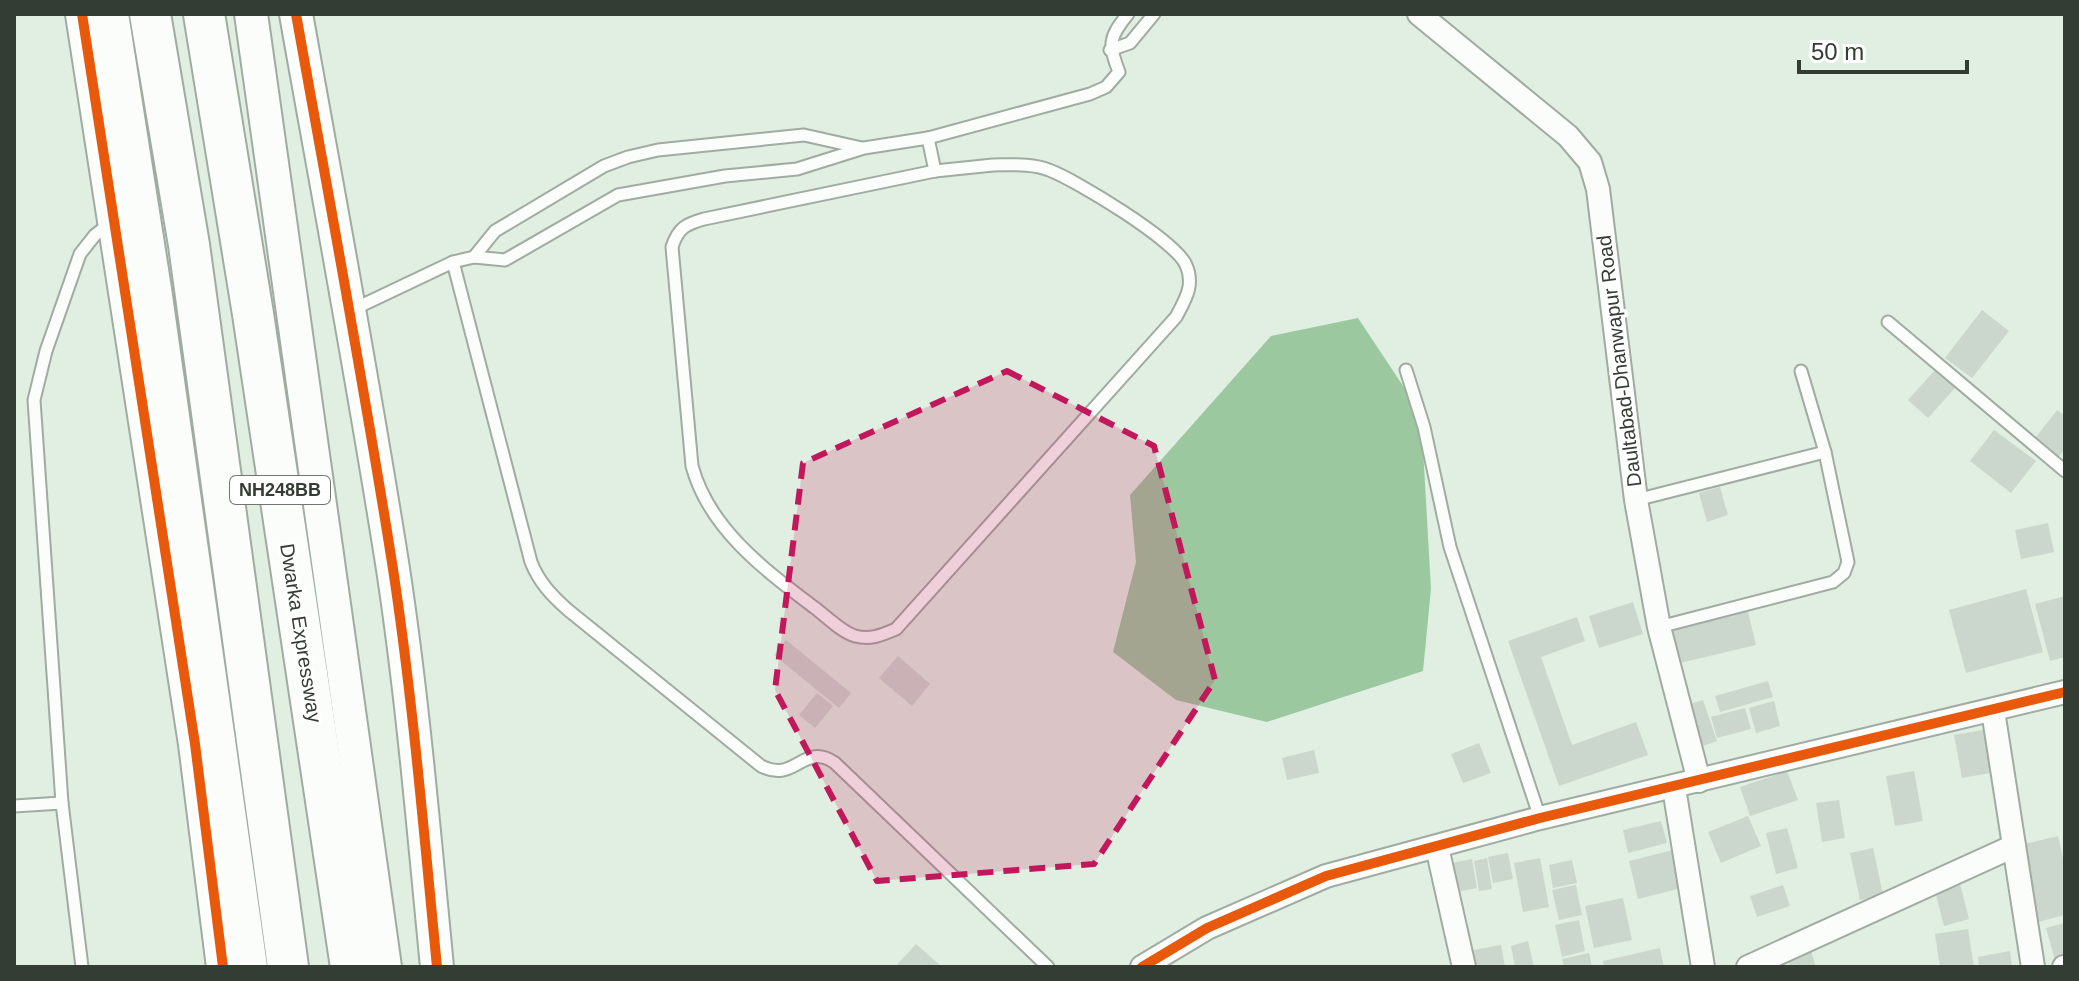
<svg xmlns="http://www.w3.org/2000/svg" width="2079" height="981" font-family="Arial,sans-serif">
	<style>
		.water { fill: #9bc89f }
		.building { fill: #cbd7cc }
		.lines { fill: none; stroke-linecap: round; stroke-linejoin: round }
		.lane-casing { stroke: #a0aba1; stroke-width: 15 }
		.street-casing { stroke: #a0aba1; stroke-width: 26 }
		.secondary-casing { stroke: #a0aba1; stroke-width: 36 }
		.highway-casing { stroke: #a0aba1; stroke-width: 44 }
		.lane { stroke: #fafdfa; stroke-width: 11 }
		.street { stroke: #fafdfa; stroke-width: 22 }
		.secondary { stroke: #fafdfa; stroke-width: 32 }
		.highway { stroke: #fafdfa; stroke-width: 40 }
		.cycleway-casing { stroke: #fff; stroke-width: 15 }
		.cycleway { stroke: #e8590c; stroke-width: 10 }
		.marked { fill: #c2185b; fill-opacity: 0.2; stroke: #c2185b; stroke-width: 6; stroke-dasharray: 16 10; stroke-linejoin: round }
		.labels { text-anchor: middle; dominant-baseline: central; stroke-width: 7; stroke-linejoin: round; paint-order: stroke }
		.shield { fill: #fff; stroke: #707770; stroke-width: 2 }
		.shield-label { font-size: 18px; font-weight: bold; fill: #333d33 }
		.street-label { font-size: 20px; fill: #333d33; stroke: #fff }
	</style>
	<rect width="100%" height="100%" fill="#e0efe1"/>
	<polygon class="water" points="1358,318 1421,413 1431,589 1423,671 1267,722 1176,700 1113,652 1136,562 1130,495 1271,336"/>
	<g class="building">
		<polygon points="1982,310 2009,331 1972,378 1945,358"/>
		<polygon points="1935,370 1955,388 1928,418 1908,400"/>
		<polygon points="2057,410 2065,416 2065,449 2057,459 2033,441"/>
		<polygon points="1994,430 2036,461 2011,493 1970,461"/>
		<polygon points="1720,487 1728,515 1707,522 1699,493"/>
		<polygon points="2048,523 2054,552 2021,559 2015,530"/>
		<polygon points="2026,589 2043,652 1966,673 1949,610"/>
		<polygon points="2065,596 2065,657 2050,661 2035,604"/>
		<polygon points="1633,602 1643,634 1599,648 1589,616"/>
		<polygon points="1747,608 1756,645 1680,663 1671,627"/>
		<polygon points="1577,617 1585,641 1541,657 1572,745 1636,722 1648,755 1559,786 1508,641"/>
		<polygon points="786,640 851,693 839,708 774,655"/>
		<polygon points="898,656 930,684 912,706 879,678"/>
		<polygon points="1768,681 1773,697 1720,712 1715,696"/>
		<polygon points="817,693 833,706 815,728 799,715"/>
		<polygon points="1703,700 1717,741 1703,746 1689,704"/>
		<polygon points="1774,701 1780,726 1756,733 1749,708"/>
		<polygon points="1745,708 1751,729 1717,738 1711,717"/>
		<polygon points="1989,729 1996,772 1962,778 1954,735"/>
		<polygon points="1479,743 1491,773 1463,783 1451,754"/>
		<polygon points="1314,750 1319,773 1287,780 1282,758"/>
		<polygon points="1787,771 1798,800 1750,816 1740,787"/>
		<polygon points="1914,771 1923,821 1895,826 1886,776"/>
		<polygon points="1839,800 1845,838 1822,842 1816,803"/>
		<polygon points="1748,816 1761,846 1721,863 1708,832"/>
		<polygon points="1661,821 1667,843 1628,853 1623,830"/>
		<polygon points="1787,828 1798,868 1776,874 1766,833"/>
		<polygon points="2058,836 2065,867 2065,915 2038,922 2020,845"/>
		<polygon points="1873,848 1883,895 1860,900 1850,853"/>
		<polygon points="1673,850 1682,888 1638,899 1629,861"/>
		<polygon points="1508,853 1513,879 1493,883 1488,857"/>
		<polygon points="1487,858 1492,889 1479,891 1474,861"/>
		<polygon points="1540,858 1549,907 1523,912 1514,863"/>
		<polygon points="1472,859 1477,888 1457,892 1451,863"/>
		<polygon points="1572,860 1577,883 1553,888 1549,865"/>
		<polygon points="1960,884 1969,919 1944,926 1935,891"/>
		<polygon points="1576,885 1582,915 1559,920 1552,890"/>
		<polygon points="1783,885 1790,906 1757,917 1750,896"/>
		<polygon points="1623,898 1632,940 1594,948 1585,906"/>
		<polygon points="1579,920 1585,951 1562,957 1555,925"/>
		<polygon points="2065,923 2065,957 2055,960 2046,928"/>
		<polygon points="1968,929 1974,967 1940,967 1935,934"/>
		<polygon points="1528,941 1534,967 1515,967 1511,946"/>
		<polygon points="916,944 942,967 895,967"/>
		<polygon points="1501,945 1505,967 1471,967 1468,951"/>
		<polygon points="1660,948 1664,967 1604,967 1603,961"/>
		<polygon points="1810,948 1816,967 1790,967 1787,956"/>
		<polygon points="2010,951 2012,967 1979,967 1978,957"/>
		<polygon points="1589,953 1592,967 1564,967 1562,959"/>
	</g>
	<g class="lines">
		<g class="lane-casing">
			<g id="lane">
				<polyline points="1110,50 1130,43 1154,14"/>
				<polyline points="928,138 935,171"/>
				<path d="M993,165C1011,165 1032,163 1049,170C1076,180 1176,241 1186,265C1195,285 1185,300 1176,317L896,629C882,635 871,640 855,636C841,632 826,616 815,608C765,570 709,529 692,466L672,247C678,228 686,224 704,219L935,171Z"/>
				<polyline points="474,257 495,231 604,166 628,157 658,150 804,135 862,148"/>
				<path d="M453,262L531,562C539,582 551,595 568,610L761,766C796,784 803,741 835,763L1048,967"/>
				<path d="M354,309L453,262L474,257L505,260L618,195L725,176L797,169L864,148L928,138L1090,94L1106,87L1119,72C1108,44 1109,37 1128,14"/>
				<polyline points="1888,322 2065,471"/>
				<polyline points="1406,370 1424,427 1450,547 1540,818"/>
				<polyline points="1636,500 1825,452"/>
				<polyline points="1659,627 1833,582 1844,573 1848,562 1825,452 1801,371"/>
				<polyline points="62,803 34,400 46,351 80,254 95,235 109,224"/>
				<polyline points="14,806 62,803 82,967"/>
			</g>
		</g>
		<g class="street-casing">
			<g id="street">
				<polyline points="1419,14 1568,136 1590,162 1598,189 1636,500 1659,627 1699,781"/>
				<polyline points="1993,711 2033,967"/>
				<polyline points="1674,788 1703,967"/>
				<polyline points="1437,847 1464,967"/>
				<polyline points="1142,967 1207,928 1326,876 1540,818 2065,692"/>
				<polyline points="1748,967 2014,846"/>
				<polyline points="2064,967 2065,967"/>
			</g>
		</g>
		<g class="secondary-casing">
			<g id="secondary">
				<polyline points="82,14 195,744 223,967"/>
				<polyline points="112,14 155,289 251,967"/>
				<polyline points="251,14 385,967"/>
				<path d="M296,14C329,199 364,384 393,569C413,701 424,834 437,967"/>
			</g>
		</g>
		<g class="highway-casing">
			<g id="highway">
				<polyline points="150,14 189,245 288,967"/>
				<polyline points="204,14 253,314 351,967"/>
			</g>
		</g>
		<use href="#lane" class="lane"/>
		<use href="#street" class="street"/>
		<use href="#secondary" class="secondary"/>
		<use href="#highway" class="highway"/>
		<g class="cycleway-casing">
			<g id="cycleway">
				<polyline points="82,14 195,744 223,967"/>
				<path d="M296,14C329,199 364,384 393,569C413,701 424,834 437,967"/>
				<polyline points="1142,967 1207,928 1326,876 1540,818 2065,692"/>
			</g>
		</g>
		<use href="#cycleway" class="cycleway"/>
	</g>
	<path class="marked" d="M1007,371L1154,446L1215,680L1094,864L877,881L775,690L803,463Z"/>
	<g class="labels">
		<rect class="shield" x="230" y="476" width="100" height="28" rx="6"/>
		<g class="shield-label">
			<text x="280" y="490">NH248BB</text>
		</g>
		<g class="street-label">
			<text transform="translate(1619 361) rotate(-97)">Daultabad-Dhanwapur Road</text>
			<text transform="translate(301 633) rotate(81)">Dwarka Expressway</text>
		</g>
	</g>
	<rect width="2079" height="981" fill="none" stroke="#333d33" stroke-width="32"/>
	<path d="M1799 60v12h168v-12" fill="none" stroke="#333d33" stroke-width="4"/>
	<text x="1811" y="60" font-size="24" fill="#333d33" stroke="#ffffff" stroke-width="6" paint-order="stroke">50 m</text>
</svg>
